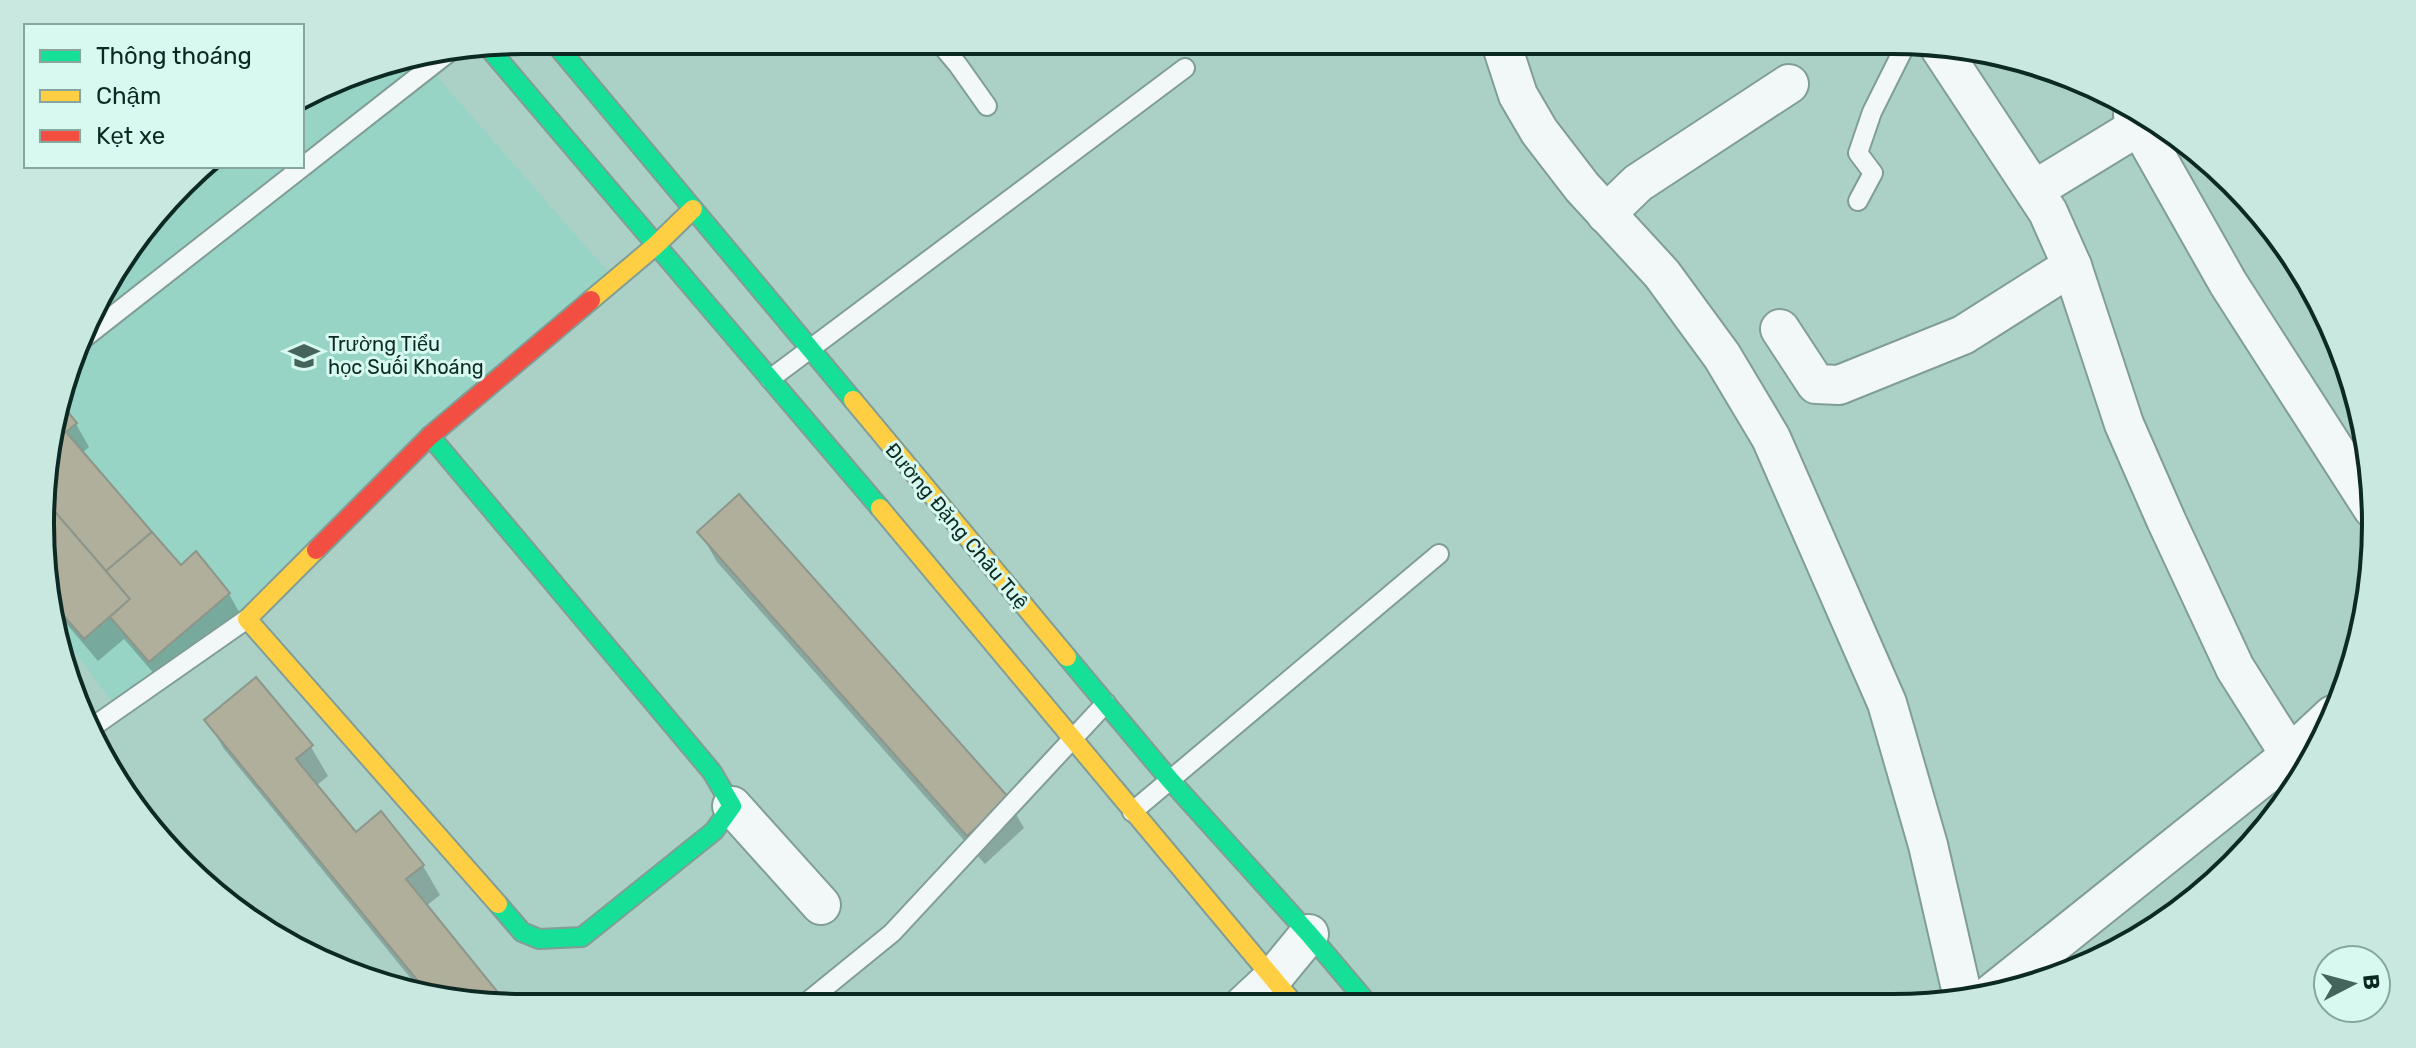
<svg xmlns="http://www.w3.org/2000/svg" width="2416" height="1048" font-family="Rubik,sans-serif">
	<style>
		.built { fill: #97d4c5 }
		.green { fill: #c4a7b3 }
		.shadow { fill: #0003 }
		.building { fill: #b0af9c; stroke: #8d968a; stroke-width: 2 }
		.lines { fill: none; stroke-linecap: round; stroke-linejoin: round }
		.lane-casing { stroke: #809d96; stroke-width: 22 }
		.street-casing { stroke: #809d96; stroke-width: 42 }
		.fast-casing { stroke: #809d96; stroke-width: 22 }
		.slow-casing { stroke: #809d96; stroke-width: 22 }
		.jam-casing { stroke: #809d96; stroke-width: 22 }
		.lane { stroke: #f2f8f7; stroke-width: 18 }
		.street { stroke: #f2f8f7; stroke-width: 38 }
		.fast { stroke: #16e098; stroke-width: 18 }
		.slow { stroke: #ffcf43; stroke-width: 18 }
		.jam { stroke: #f24e42; stroke-width: 18 }
		.labels { text-anchor: middle; dominant-baseline: central; stroke-width: 6; stroke-linejoin: round; paint-order: stroke }
		.poi-label { font-size: 20px; fill: #0d2923; stroke: #d8f9f0; text-anchor: start }
		.street-label { font-size: 20px; fill: #0d2923; stroke: #d8f9f0 }
		.rim { fill: none; stroke: #0d2923; stroke-width: 4 }
	</style>
	<rect width="100%" height="100%" fill="#abd1c7"/>
	<polygon class="built" points="420,57 616,281 121,714 49,617 49,430 105,282 200,166 302,166 302,104 368,66"/>
	<polygon class="green" points="88,721 199,880 105,766"/>
	<g class="shadow">
		<polygon points="59,404 76,424 89,447 82,453 180,567 229,594 242,617 163,684 124,639 98,661 49,603 49,430"/>
		<polygon points="700,532 1007,799 1024,828 985,864 717,562"/>
		<polygon points="207,720 311,747 328,776 316,786 356,834 423,866 440,895 426,906 506,1005 421,991 224,749"/>
	</g>
	<g class="building">
		<polygon points="60,402 77,423 66,432 152,532 106,571 49,505 49,430"/>
		<polygon points="739,494 1009,798 967,836 697,532"/>
		<polygon points="49,505 130,599 84,639 49,599"/>
		<polygon points="152,532 181,565 196,551 230,593 149,662 110,617 130,599 106,571"/>
		<polygon points="256,677 313,745 296,759 356,832 381,811 424,865 406,879 509,1006 427,992 204,720"/>
	</g>
	<g class="lines">
		<g class="lane-casing">
			<g id="lane">
				<polyline points="937,40 958,65 987,106"/>
				<polyline points="1858,201 1873,173 1858,153 1872,112 1907,42"/>
				<polyline points="83,339 448,53"/>
				<polyline points="770,379 1185,68"/>
				<polyline points="91,728 247,619"/>
				<polyline points="1132,812 1439,554"/>
				<polyline points="801,1007 892,933 1106,703"/>
			</g>
		</g>
		<g class="street-casing">
			<g id="street">
				<polyline points="1500,40 1518,95 1539,131 1582,187 1662,274 1722,356 1771,438 1887,703 1928,845 1964,1002"/>
				<polyline points="1940,48 2048,212 2072,266 2124,424 2166,520 2235,668 2290,755"/>
				<polyline points="2133,115 2228,283 2373,509"/>
				<polyline points="2034,190 2139,126"/>
				<polyline points="1606,214 1638,183 1789,84"/>
				<polyline points="1780,329 1816,384 1839,385 1963,335 2072,266"/>
				<polyline points="732,806 821,905"/>
				<polyline points="1991,994 2290,755 2333,715"/>
				<polyline points="1243,1006 1272,979 1309,934"/>
			</g>
		</g>
		<g class="fast-casing">
			<g id="fast">
				<polyline points="552,40 853,400"/>
				<polyline points="487,46 880,508"/>
				<polyline points="430,436 712,772 732,806 714,831 582,937 539,939 522,932 498,904"/>
				<polyline points="1067,657 1170,780 1309,934 1370,1006"/>
			</g>
		</g>
		<g class="slow-casing">
			<g id="slow">
				<polyline points="591,300 655,246 693,209"/>
				<polyline points="853,400 1067,657"/>
				<polyline points="880,508 1296,1006"/>
				<polyline points="316,550 247,619 498,904"/>
			</g>
		</g>
		<g class="jam-casing">
			<polyline id="jam" points="316,550 430,436 591,300"/>
		</g>
		<use href="#lane" class="lane"/>
		<use href="#street" class="street"/>
		<use href="#fast" class="fast"/>
		<use href="#slow" class="slow"/>
		<use href="#jam" class="jam"/>
	</g>
	<defs>
		<g id="school-bare" transform="scale(2.4)"><path d="M0-5L7-2L0 1L-7-2ZM-4 1L0 2.5L4 1V4Q0 6-4 4Z" fill="#44645c" stroke="#d8f9f0" stroke-width="2.5" paint-order="stroke"/></g>
	</defs>
	<g fill-rule="evenodd">
		<use href="#school-bare" x="304" y="356"/>
	</g>
	<g class="labels">
		<g class="poi-label">
			<text x="328" y="344">Trường Tiểu<tspan x="328" dy="23">học Suối Khoáng</tspan></text>
		</g>
		<g class="street-label">
			<text transform="translate(957 526) rotate(50)">Đường Đặng Châu Tuệ</text>
		</g>
	</g>
	<path d="M0 0H2416V1048H0ZM524 54H1892A470 470 0 0 1 2362 524V524A470 470 0 0 1 1892 994H524A470 470 0 0 1 54 524V524A470 470 0 0 1 524 54Z" fill="#c8e8e0" fill-rule="evenodd"/>
	<path class="rim" d="M524 54H1892A470 470 0 0 1 2362 524V524A470 470 0 0 1 1892 994H524A470 470 0 0 1 54 524V524A470 470 0 0 1 524 54Z"/>
	<rect x="24" y="24" width="280" height="144" fill="#d8f9f0" stroke="#87a69e" stroke-width="2"/>
	<rect x="40" y="50" width="40" height="12" fill="#16e098" stroke="#87a69e" stroke-width="2"/>
	<text x="96" y="64" font-size="24" fill="#0d2923">Thông thoáng</text>
	<rect x="40" y="90" width="40" height="12" fill="#ffcf43" stroke="#87a69e" stroke-width="2"/>
	<text x="96" y="104" font-size="24" fill="#0d2923">Chậm</text>
	<rect x="40" y="130" width="40" height="12" fill="#f24e42" stroke="#87a69e" stroke-width="2"/>
	<text x="96" y="144" font-size="24" fill="#0d2923">Kẹt xe</text>
	<g transform="translate(2352 984) rotate(84)"><circle r="38" fill="#d8f9f0" stroke="#87a69e" stroke-width="2"/>
	<path d="M0-6L14 30L0 20L-14 30Z" fill="#44645c"/>
	<text y="-12" font-size="22" font-weight="bold" text-anchor="middle" fill="#0d2923">B</text>
	</g>
</svg>
